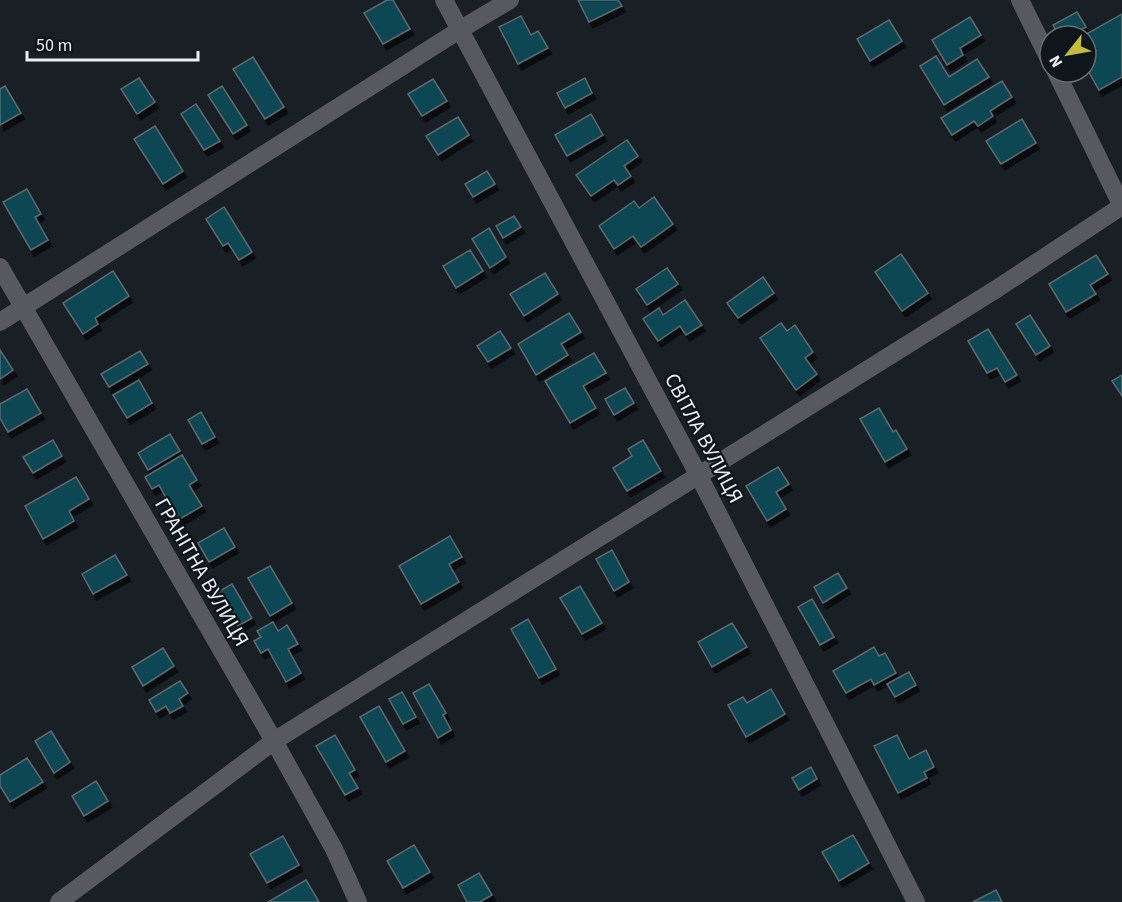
<svg xmlns="http://www.w3.org/2000/svg" width="1122" height="902" font-family="'Source Sans 3',sans-serif">
	<style>
		.building { fill: #094653; stroke: #5e696d; stroke-width: 1.5; filter: url(#shadow) }
		.lines { fill: none; stroke-linecap: round; stroke-linejoin: round }
		.street { stroke: #58595e; stroke-width: 18 }
		.labels { text-anchor: middle; dominant-baseline: central; stroke-width: 4.5; stroke-linejoin: round; paint-order: stroke }
		.street-label { font-size: 21px; fill: #eaeff3; stroke: #0f161b }
	</style>
	<defs>
		<filter id="shadow"><feDropShadow dx="3.5" dy="6" stdDeviation="0" flood-color="#0009"/></filter>
	</defs>
	<rect width="100%" height="100%" fill="#181f25"/>
	<g class="building">
		<polygon points="387,0 393,0 410,29 383,44 364,13"/>
		<polygon points="578,0 618,0 622,6 589,22"/>
		<polygon points="1077,12 1086,27 1071,36 1059,36 1053,25"/>
		<polygon points="1122,14 1122,77 1099,90 1086,67 1086,36 1083,36"/>
		<polygon points="521,16 531,35 538,31 548,48 518,64 499,27"/>
		<polygon points="970,17 981,35 960,48 963,55 947,65 932,40"/>
		<polygon points="889,20 902,41 870,61 857,39"/>
		<polygon points="936,56 949,77 977,59 989,77 944,105 920,66"/>
		<polygon points="253,57 284,107 265,119 233,69"/>
		<polygon points="139,78 155,102 137,114 121,89"/>
		<polygon points="585,78 592,93 565,108 557,93"/>
		<polygon points="433,79 447,101 422,116 408,94"/>
		<polygon points="1002,81 1012,97 990,111 993,116 978,126 974,121 952,135 941,118"/>
		<polygon points="5,86 21,113 0,125 0,89"/>
		<polygon points="222,86 247,125 233,134 208,95"/>
		<polygon points="196,104 220,141 204,150 181,114"/>
		<polygon points="591,114 603,135 567,156 555,135"/>
		<polygon points="458,117 469,135 438,155 426,136"/>
		<polygon points="1022,119 1036,143 1001,164 986,141"/>
		<polygon points="155,126 183,171 163,184 134,139"/>
		<polygon points="627,140 638,156 624,166 631,176 618,185 614,180 591,196 576,175"/>
		<polygon points="487,171 495,184 473,197 465,184"/>
		<polygon points="27,189 41,214 35,217 48,240 31,250 3,202"/>
		<polygon points="654,197 673,224 641,247 633,236 614,249 599,226 634,201 639,208"/>
		<polygon points="224,207 252,252 239,260 228,243 223,246 206,219"/>
		<polygon points="514,216 521,227 503,238 496,226"/>
		<polygon points="489,228 506,257 490,268 472,239"/>
		<polygon points="470,250 483,271 456,288 443,266"/>
		<polygon points="901,254 928,293 902,311 875,272"/>
		<polygon points="1096,255 1108,274 1090,285 1096,294 1066,312 1049,284"/>
		<polygon points="667,268 678,284 647,305 636,289"/>
		<polygon points="113,271 129,296 95,318 98,324 83,334 63,303"/>
		<polygon points="545,273 558,294 524,316 510,294"/>
		<polygon points="763,277 774,293 738,318 727,303"/>
		<polygon points="685,300 702,325 686,335 680,326 658,341 643,319 659,308 663,315"/>
		<polygon points="569,313 581,332 561,344 568,355 536,375 518,344"/>
		<polygon points="1030,315 1050,346 1036,355 1016,324"/>
		<polygon points="781,323 787,331 795,325 813,352 805,358 817,374 796,390 760,338"/>
		<polygon points="988,329 1017,375 1005,382 997,368 987,373 968,341"/>
		<polygon points="500,331 511,348 488,362 477,346"/>
		<polygon points="0,350 13,370 0,379"/>
		<polygon points="140,351 148,364 109,387 101,374"/>
		<polygon points="594,353 606,373 583,386 596,408 570,423 545,381"/>
		<polygon points="1122,375 1122,396 1112,381"/>
		<polygon points="139,380 152,403 127,418 113,395"/>
		<polygon points="625,388 634,403 614,415 605,399"/>
		<polygon points="27,389 41,413 8,432 0,418 0,404"/>
		<polygon points="879,408 893,432 896,430 907,449 885,462 860,419"/>
		<polygon points="201,412 215,437 202,444 188,420"/>
		<polygon points="170,434 180,451 148,470 138,453"/>
		<polygon points="53,440 62,456 33,473 23,457"/>
		<polygon points="643,440 661,471 627,491 613,468 632,456 628,449"/>
		<polygon points="182,455 197,480 189,485 202,506 178,520 159,485 152,489 145,477"/>
		<polygon points="778,467 789,484 776,492 786,509 767,521 746,486"/>
		<polygon points="76,477 89,499 69,511 74,521 43,539 25,506"/>
		<polygon points="224,528 235,547 209,562 198,543"/>
		<polygon points="450,536 462,557 449,564 459,582 421,604 399,566"/>
		<polygon points="612,550 629,582 614,591 596,559"/>
		<polygon points="115,555 127,575 93,594 82,574"/>
		<polygon points="270,566 292,603 270,616 248,578"/>
		<polygon points="838,573 847,588 823,603 814,587"/>
		<polygon points="232,584 252,618 238,626 218,592"/>
		<polygon points="580,586 602,623 582,634 560,598"/>
		<polygon points="812,599 834,637 820,645 798,607"/>
		<polygon points="528,619 556,669 539,678 511,629"/>
		<polygon points="273,622 278,631 287,625 298,644 288,649 301,673 286,682 268,649 261,653 254,641 261,637 257,631"/>
		<polygon points="732,623 747,647 712,667 698,642"/>
		<polygon points="874,647 879,656 885,653 896,673 874,685 871,679 846,693 833,671"/>
		<polygon points="163,648 174,666 143,686 132,667"/>
		<polygon points="909,672 916,685 895,697 887,684"/>
		<polygon points="180,681 188,693 179,699 183,706 170,713 166,706 156,712 149,700"/>
		<polygon points="429,684 446,713 443,715 451,730 438,738 413,693"/>
		<polygon points="771,689 785,714 746,737 728,705 743,697 747,703"/>
		<polygon points="402,692 416,717 403,724 389,699"/>
		<polygon points="379,706 405,751 386,762 360,717"/>
		<polygon points="51,731 70,762 54,773 35,741"/>
		<polygon points="335,735 355,770 349,773 358,788 345,795 316,746"/>
		<polygon points="897,735 909,759 926,750 934,767 924,772 927,778 898,793 874,746"/>
		<polygon points="27,758 43,782 10,802 0,786 0,775"/>
		<polygon points="811,767 817,779 799,790 792,778"/>
		<polygon points="96,781 108,801 84,816 72,796"/>
		<polygon points="853,835 869,863 839,881 822,852"/>
		<polygon points="283,836 299,865 267,883 250,854"/>
		<polygon points="414,845 430,872 403,888 387,861"/>
		<polygon points="479,873 492,895 480,902 467,902 458,885"/>
		<polygon points="306,880 319,902 268,902"/>
		<polygon points="996,890 1002,902 973,902"/>
	</g>
	<g class="lines">
		<g class="street">
			<polyline points="444,0 699,476 916,902"/>
			<polyline points="1020,0 1050,61"/>
			<polyline points="1056,72 1122,206"/>
			<polyline points="0,267 274,741 334,849 358,902"/>
			<polyline points="0,322 461,29 510,0"/>
			<polyline points="59,902 274,741 998,288 1122,206"/>
		</g>
	</g>
	<g class="labels">
		<g class="street-label">
			<text transform="translate(704 438) rotate(62)">СВІТЛА ВУЛИЦЯ</text>
			<text transform="translate(202 572) rotate(60)">ГРАНІТНА ВУЛИЦЯ</text>
		</g>
	</g>
	<g transform="translate(1068 54) rotate(239)"><circle r="28" fill="#0f161b" stroke="#676d71" stroke-width="1.5"/>
	<path d="M0-4.5L10 22L0 15L-10 22Z" fill="#c7bb3c"/>
	<text y="-9" font-size="16" font-weight="bold" text-anchor="middle" fill="#eaeff3">N</text>
	</g>
	<path d="M27 51v9h171v-9" fill="none" stroke="#eaeff3" stroke-width="3"/>
	<text x="36" y="51" font-size="18" fill="#eaeff3" stroke="#0f161b" stroke-width="4.5" paint-order="stroke">50 m</text>
</svg>
